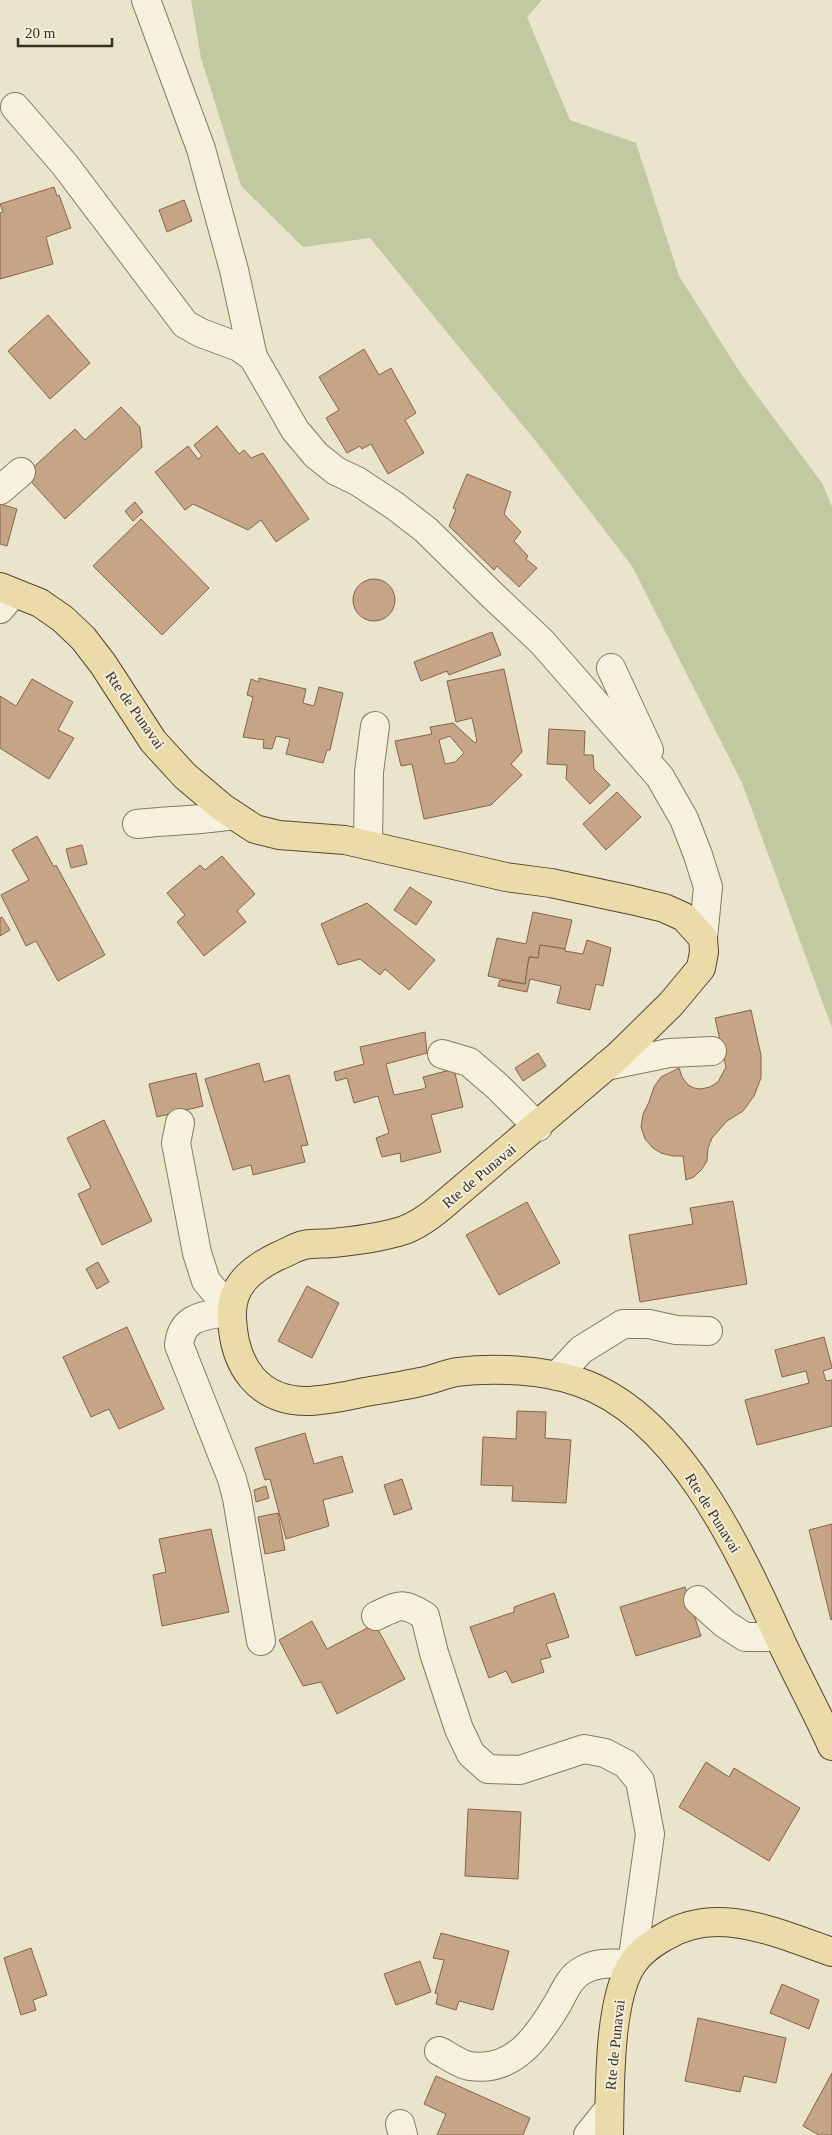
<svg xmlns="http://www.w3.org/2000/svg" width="832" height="2135" font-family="Georgia,serif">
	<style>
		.green { fill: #c1c9a0 }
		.building { fill: #c5a585; stroke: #846549; fill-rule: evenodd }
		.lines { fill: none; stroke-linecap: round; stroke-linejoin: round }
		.minor-casing { stroke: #877861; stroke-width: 30 }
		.major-casing { stroke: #564734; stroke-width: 30 }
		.minor { stroke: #f6f1de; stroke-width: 28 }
		.major { stroke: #eadba8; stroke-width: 28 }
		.labels { text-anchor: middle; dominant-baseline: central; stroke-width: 4; stroke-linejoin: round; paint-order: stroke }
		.street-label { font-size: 15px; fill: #392f23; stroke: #f3eedb }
	</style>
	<rect width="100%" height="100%" fill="#ebe4cc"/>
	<polygon class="green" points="191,0 542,0 527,17 570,120 636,143 679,276 741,374 822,483 832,507 832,1028 742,783 632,566 538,444 370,238 303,247 241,186 201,58"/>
	<g class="building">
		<polygon points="54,187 57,196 59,195 71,228 46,237 53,264 0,279 0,213 3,212 0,204"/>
		<polygon points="184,200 192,221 167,232 159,210"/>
		<polygon points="48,315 90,363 50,399 8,351"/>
		<polygon points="364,349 379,375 391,368 416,413 405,420 424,453 388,474 371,444 362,449 360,446 347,453 326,418 339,410 319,377"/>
		<polygon points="121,407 140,427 142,447 65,519 25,475 75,429 85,440"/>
		<polygon points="217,426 239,454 244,450 251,458 263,453 309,519 276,542 261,520 248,530 193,504 185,510 155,472 188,446 198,459 202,456 194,445"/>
		<polygon points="467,474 511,492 504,514 521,532 514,541 528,556 526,559 537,568 519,587 497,566 494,570 449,526 456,509 453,508"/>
		<polygon points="135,502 143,512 133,521 125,511"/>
		<polygon points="0,504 17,509 7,546 0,544"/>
		<polygon points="141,519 209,588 162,635 93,566"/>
		<circle cx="374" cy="600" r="21"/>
		<polygon points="492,632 501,655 449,675 447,671 421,681 414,662"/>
		<path d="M504,669L522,752L511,764L522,775L491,805L424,819L412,764L401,766L395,741L432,734L430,727L453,723L475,743L477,741L472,718L456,722L447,681ZM450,736L464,753L455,762L445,764L439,740Z"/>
		<polygon points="259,678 306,689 303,703 314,706 319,687 343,693 330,750 327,750 323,763 286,754 290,739 276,736 272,749 263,748 264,740 243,737 253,697 247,695 251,679 259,682"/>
		<polygon points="32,679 73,702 58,730 74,738 49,779 0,748 0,696 16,706"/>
		<polygon points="549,729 585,731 584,755 593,755 594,769 610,785 590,804 566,779 567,765 547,764"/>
		<polygon points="617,792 641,817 606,850 583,824"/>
		<polygon points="37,836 54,867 56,865 105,955 58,981 36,941 26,946 1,895 29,880 12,850"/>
		<polygon points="82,845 87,864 71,868 66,849"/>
		<polygon points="222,856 255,894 237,911 246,922 204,956 177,922 185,915 167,893 200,865 205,870"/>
		<polygon points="410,887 432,902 416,925 394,910"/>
		<polygon points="367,903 435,960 409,990 385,969 380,975 360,959 338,965 321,924"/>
		<polygon points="533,912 572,920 565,949 540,945 538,958 529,957 525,984 488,976 497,938 526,944"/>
		<polygon points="2,917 10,930 0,936 0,918"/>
		<polygon points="587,940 611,948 603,986 596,984 590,1010 557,1003 561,986 530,979 527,992 498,986 500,980 525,984 529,957 538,958 540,945 565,949 565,951 583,954"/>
		<polygon points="751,1010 761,1055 761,1078 754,1096 743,1111 727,1121 712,1138 708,1148 707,1161 702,1169 694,1177 686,1180 683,1156 673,1156 661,1153 653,1148 645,1139 641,1127 643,1114 649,1102 654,1087 661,1077 679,1068 682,1077 688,1085 694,1088 701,1089 710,1087 718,1082 726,1067 715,1018"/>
		<polygon points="425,1032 427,1053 386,1064 394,1095 423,1089 426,1087 423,1077 454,1069 463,1107 431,1115 441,1152 401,1162 400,1153 382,1157 376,1138 389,1133 378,1096 354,1103 347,1078 336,1081 334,1072 364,1064 360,1047"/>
		<polygon points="538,1053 546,1066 523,1081 515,1068"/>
		<polygon points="259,1063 264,1082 289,1075 308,1145 301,1146 305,1162 253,1175 251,1165 233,1170 205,1079"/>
		<polygon points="196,1073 203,1106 157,1117 149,1084"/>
		<polygon points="104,1120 152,1221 102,1245 78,1194 91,1188 67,1138"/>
		<polygon points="733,1201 747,1284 640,1302 629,1235 693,1224 690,1208"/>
		<polygon points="527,1202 560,1263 499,1295 466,1235"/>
		<polygon points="98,1262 109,1282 97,1289 86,1269"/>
		<polygon points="307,1286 339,1303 312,1358 278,1341"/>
		<polygon points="127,1327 164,1409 119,1429 109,1409 91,1417 63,1357"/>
		<polygon points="824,1337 832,1367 832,1368 823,1371 826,1381 832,1380 832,1426 757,1445 745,1400 809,1383 806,1371 782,1377 775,1350"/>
		<polygon points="517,1411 546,1412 545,1438 571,1440 566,1503 512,1501 513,1486 481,1485 483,1437 516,1439"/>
		<polygon points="305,1433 314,1464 342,1456 353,1492 323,1500 329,1526 286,1539 270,1479 265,1480 255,1448"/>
		<polygon points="402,1479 412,1509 394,1515 384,1485"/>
		<polygon points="266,1486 269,1498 256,1502 254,1490"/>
		<polygon points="278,1513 285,1550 265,1554 258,1517"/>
		<polygon points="832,1524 832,1619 831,1620 809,1530"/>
		<polygon points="211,1529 229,1612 162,1626 153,1575 166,1572 159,1539"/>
		<polygon points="685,1587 701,1636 636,1656 620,1607"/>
		<polygon points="554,1593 569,1637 546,1644 551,1657 540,1660 544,1672 512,1683 506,1671 489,1678 470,1627 514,1612 514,1607"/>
		<polygon points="312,1621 327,1649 375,1624 405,1679 337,1714 321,1682 303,1686 279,1640"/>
		<polygon points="706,1762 729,1777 734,1768 800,1808 769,1861 679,1807"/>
		<polygon points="468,1809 521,1812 518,1879 465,1876"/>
		<polygon points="441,1933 509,1951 493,2010 459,2001 456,2010 436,2004 438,1994 435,1993 444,1960 433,1958"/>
		<polygon points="31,1948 47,1995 33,2000 36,2010 21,2015 4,1958"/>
		<polygon points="420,1961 431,1992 396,2005 384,1974"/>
		<polygon points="782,1984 819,2000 809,2029 770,2013"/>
		<polygon points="698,2018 786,2038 776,2083 744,2076 740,2092 685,2081"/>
		<polygon points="832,2073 832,2135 819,2135 803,2126"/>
		<polygon points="436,2076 530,2118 523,2135 437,2135 446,2114 424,2104"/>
	</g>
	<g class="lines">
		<g class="minor-casing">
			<g id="minor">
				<polyline points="146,0 201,149 234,270 253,357"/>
				<polyline points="15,107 65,165 185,324 201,333 239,347 253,357 295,430 316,455 336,471 357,481 395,506 426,530 491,594 542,642 660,777 684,819 698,855 708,887 703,938"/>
				<polyline points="0,490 21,472"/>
				<polyline points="0,609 13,593"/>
				<polyline points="611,668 649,750"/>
				<path d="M137,824C169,820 201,821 233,815"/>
				<polyline points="368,845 369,772 375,726"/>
				<polyline points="442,1054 469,1062 497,1086 538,1127"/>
				<polyline points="606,1066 669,1053 712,1051"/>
				<path d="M180,1123L176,1143L197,1253L206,1281L232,1311C207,1316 182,1314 179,1345L232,1479L237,1498L261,1641"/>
				<polyline points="557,1376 581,1350 623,1324 649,1324 676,1330 708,1331"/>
				<polyline points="698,1600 725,1624 745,1637 779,1637"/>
				<path d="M376,1616C399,1605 402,1601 425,1616L434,1653L459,1729L471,1754L488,1769L520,1770L584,1749L605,1753L626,1764L640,1781L650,1834L632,1964C615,1964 599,1961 583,1970C570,1977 565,1990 558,2003C539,2035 514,2073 470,2066C460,2065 448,2055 439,2051"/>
				<polyline points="400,2124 403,2135"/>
				<polyline points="588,2135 609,2109"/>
			</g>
		</g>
		<g class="major-casing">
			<g id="major">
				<path d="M0,587L40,603L63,619L83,638L103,664L153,741L185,776L223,808L255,829L279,835L345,840L506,877L551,883L631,900L664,908L684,917L703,938L704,952L701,968L671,1004L618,1056L441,1207C429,1217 414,1228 398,1232C377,1238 354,1241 332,1243C323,1244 313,1243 304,1245C295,1247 286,1253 278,1256C251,1269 230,1286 232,1318C234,1366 258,1402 309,1401C328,1400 347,1396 365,1392C383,1389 402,1386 420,1382C432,1380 445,1374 457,1372C494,1367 545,1370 579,1382C677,1415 738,1547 778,1635C795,1672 815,1708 832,1746"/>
				<path d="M609,2135C610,2091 608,1999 633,1963C641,1951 652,1944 664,1937C685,1924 709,1920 734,1923C767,1927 800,1941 832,1952"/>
			</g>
		</g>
		<use href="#minor" class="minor"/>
		<use href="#major" class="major"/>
	</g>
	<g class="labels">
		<g class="street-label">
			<text transform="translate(135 710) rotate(55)">Rte de Punavai</text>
			<text transform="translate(479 1176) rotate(-40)">Rte de Punavai</text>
			<text transform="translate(713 1513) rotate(58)">Rte de Punavai</text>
			<text transform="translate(615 2045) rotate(-84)">Rte de Punavai</text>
		</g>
	</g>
	<path d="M18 38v8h94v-8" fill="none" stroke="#392f23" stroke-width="2.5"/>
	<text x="25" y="38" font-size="15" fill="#392f23" stroke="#f3eedb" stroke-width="4" paint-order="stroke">20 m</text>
</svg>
